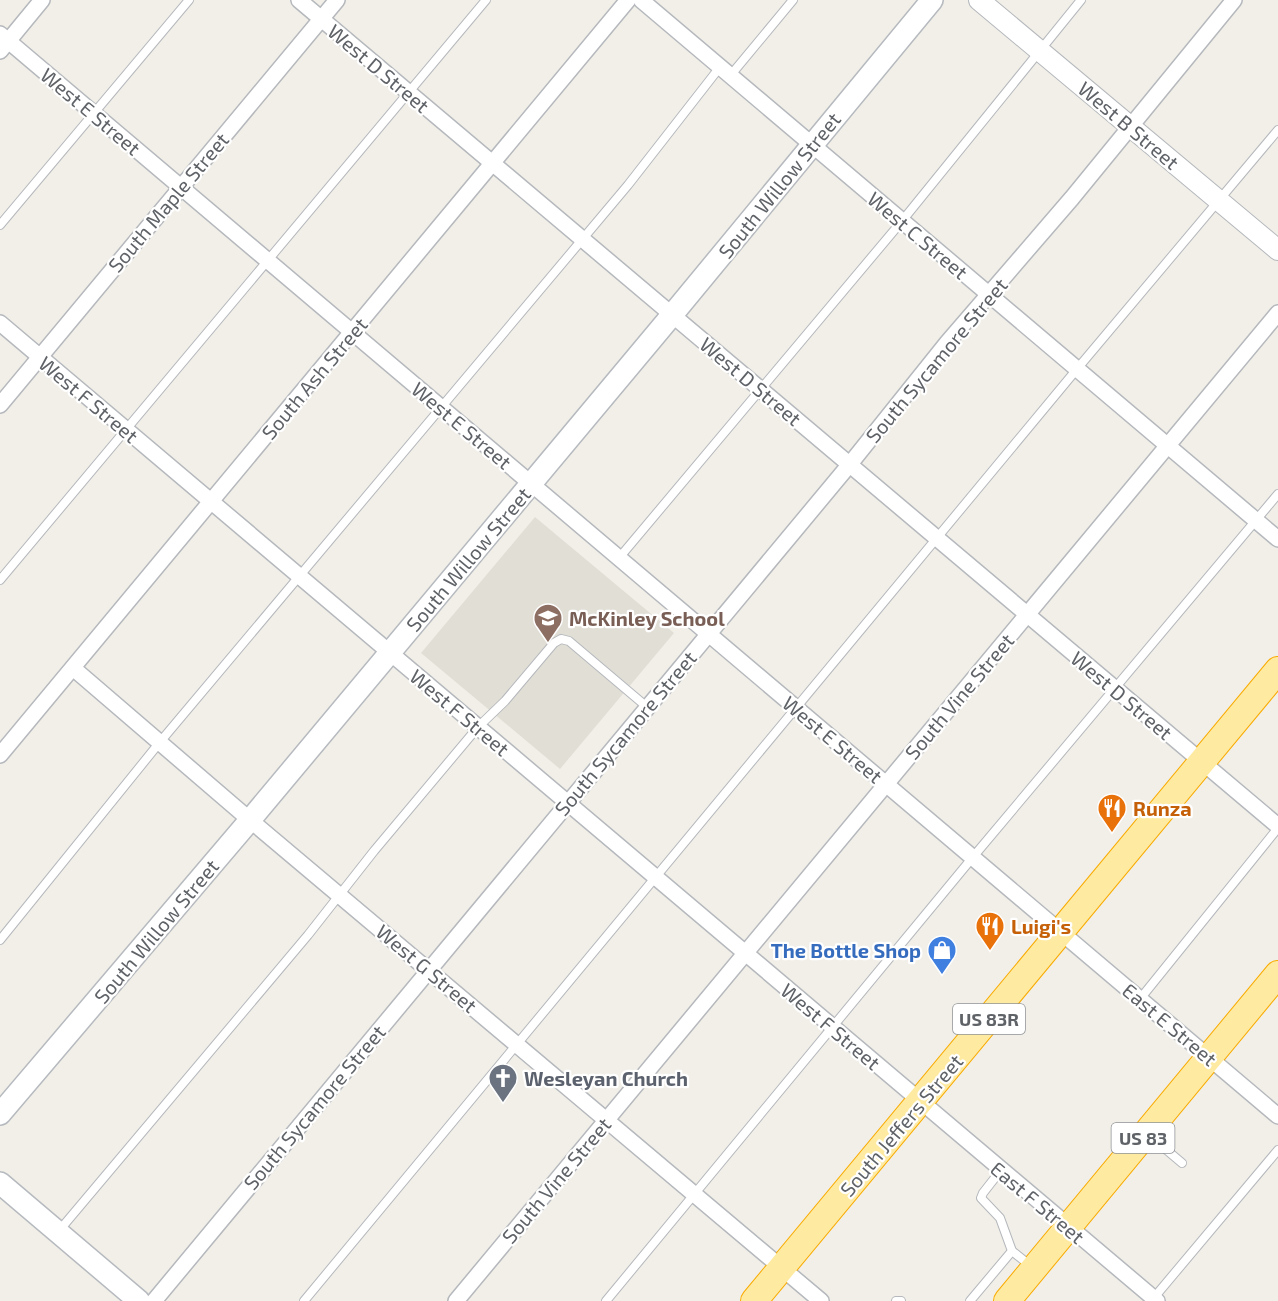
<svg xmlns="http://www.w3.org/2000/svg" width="1278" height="1301" font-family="'Exo 2',sans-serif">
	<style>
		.education { fill: #e1ded6 }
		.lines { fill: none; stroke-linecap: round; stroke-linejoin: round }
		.service-casing { stroke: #b5b8bc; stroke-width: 10 }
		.minor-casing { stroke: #b5b8bc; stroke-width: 18 }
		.tertiary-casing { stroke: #b5b8bc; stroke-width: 22 }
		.secondary-casing { stroke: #b6babf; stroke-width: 24 }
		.trunk-casing { stroke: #f9ab00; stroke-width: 28 }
		.service { stroke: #fff; stroke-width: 8 }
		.minor { stroke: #fff; stroke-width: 15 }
		.tertiary { stroke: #fff; stroke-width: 20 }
		.secondary { stroke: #fff; stroke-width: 21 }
		.trunk { stroke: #feeaa1; stroke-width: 26 }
		.labels { text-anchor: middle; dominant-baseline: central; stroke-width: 4.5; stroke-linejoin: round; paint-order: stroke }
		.shield { fill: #fff; stroke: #8f9295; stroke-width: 1.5 }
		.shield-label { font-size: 18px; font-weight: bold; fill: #5f6368 }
		.street-label { font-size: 20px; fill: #5f6368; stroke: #fff }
		.education-label { font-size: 20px; font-weight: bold; fill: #785e54; stroke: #fff; text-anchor: start }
		.food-label { font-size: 20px; font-weight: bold; fill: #c56008; stroke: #fff; text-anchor: start }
		.shop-label { font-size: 20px; font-weight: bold; fill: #366cbe; stroke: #fff; text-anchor: end }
		.worship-label { font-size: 20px; font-weight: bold; fill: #5b616d; stroke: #fff; text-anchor: start }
	</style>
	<rect width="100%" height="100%" fill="#f1efe8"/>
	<polygon class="education" points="535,517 674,633 560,769 421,653"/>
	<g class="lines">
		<g class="service-casing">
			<g id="service">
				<polyline points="730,76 793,0"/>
				<polyline points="0,225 189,0"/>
				<polyline points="619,558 902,221 1081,0"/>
				<polyline points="0,580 486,0"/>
				<polyline points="0,940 160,742 628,185 720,67"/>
				<polyline points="1140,999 1278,828"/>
				<polyline points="1150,1136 1182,1163"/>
				<polyline points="58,1232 308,935 374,851 478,727 505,701 554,643 561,639 569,641 647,707"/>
				<polyline points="1012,1251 1032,1267"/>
				<polyline points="1152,1300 1278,1150"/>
				<polyline points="304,1301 1077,369 1278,130"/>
				<polyline points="606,1301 973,857 1278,494"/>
				<polyline points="896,1301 901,1301"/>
				<polyline points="970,1301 1012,1251 1000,1218 981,1198 983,1193 1001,1170"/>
			</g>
		</g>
		<g class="minor-casing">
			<g id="minor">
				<polyline points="299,0 1278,826"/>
				<polyline points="641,0 1278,539"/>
				<polyline points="0,34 1278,1116"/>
				<polyline points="0,51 42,0"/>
				<polyline points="0,323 1157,1301"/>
				<polyline points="0,405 337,0"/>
				<polyline points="73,668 250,820 821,1301"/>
				<polyline points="0,755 628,0"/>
				<polyline points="154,1301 850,464 947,343 1072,198 1234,0"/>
				<polyline points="456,1301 1278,313"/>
			</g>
		</g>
		<g class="tertiary-casing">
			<polyline id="tertiary" points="979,0 1278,250"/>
		</g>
		<g class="secondary-casing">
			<g id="secondary">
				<polyline points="0,1114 250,820 672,315 932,0"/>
				<polyline points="0,1183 139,1301"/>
			</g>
		</g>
		<g class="trunk-casing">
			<g id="trunk">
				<polyline points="754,1301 1278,670"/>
				<polyline points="1007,1301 1278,974"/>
			</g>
		</g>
		<use href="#service" class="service"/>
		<use href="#minor" class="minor"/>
		<use href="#tertiary" class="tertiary"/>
		<use href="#secondary" class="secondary"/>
		<use href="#trunk" class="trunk"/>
	</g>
	<defs>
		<g id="school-pin" transform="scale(1.5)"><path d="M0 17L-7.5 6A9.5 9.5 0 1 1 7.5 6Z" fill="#8d6e63" stroke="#fff"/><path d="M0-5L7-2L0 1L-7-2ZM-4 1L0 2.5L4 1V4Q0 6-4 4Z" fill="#fff"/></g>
		<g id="restaurant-pin" transform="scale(1.5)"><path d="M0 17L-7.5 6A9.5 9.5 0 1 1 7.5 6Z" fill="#e8710a" stroke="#fff"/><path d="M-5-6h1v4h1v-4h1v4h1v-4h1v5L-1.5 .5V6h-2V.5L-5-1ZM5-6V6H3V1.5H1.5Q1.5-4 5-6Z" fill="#fff"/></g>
		<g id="shop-pin" transform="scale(1.5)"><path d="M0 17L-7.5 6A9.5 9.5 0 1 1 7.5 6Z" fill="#3f7fe0" stroke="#fff"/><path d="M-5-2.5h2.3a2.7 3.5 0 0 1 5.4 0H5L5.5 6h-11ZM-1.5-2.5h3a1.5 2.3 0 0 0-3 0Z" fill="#fff"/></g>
		<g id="church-pin" transform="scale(1.5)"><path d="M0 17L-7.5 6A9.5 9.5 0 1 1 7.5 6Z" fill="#6b7280" stroke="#fff"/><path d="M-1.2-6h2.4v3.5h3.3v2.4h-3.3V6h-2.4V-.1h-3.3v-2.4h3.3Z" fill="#fff"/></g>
	</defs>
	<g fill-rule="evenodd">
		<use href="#school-pin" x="548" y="618"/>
		<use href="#restaurant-pin" x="1112" y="808"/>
		<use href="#restaurant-pin" x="990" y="926"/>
		<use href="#shop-pin" x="942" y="950"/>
		<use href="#church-pin" x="503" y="1078"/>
	</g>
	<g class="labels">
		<g class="shield">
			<rect x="953" y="1004" width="72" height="30" rx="4.5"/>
			<rect x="1111.5" y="1123" width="63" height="30" rx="4.5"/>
		</g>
		<g class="shield-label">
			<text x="989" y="1019">US 83R</text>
			<text x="1143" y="1138">US 83</text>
		</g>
		<g class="street-label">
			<text transform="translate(379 68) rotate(40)">West D Street</text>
			<text transform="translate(91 111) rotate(40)">West E Street</text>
			<text transform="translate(1129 125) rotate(40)">West B Street</text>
			<text transform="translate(779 185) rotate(-51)">South Willow Street</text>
			<text transform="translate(168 202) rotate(-50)">South Maple Street</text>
			<text transform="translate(918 235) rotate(40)">West C Street</text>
			<text transform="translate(936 360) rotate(-50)">South Sycamore Street</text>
			<text transform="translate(314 378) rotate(-50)">South Ash Street</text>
			<text transform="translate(751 381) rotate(40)">West D Street</text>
			<text transform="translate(89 399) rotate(40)">West F Street</text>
			<text transform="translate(462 425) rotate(40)">West E Street</text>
			<text transform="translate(468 559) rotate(-50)">South Willow Street</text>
			<text transform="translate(1122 695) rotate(40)">West D Street</text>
			<text transform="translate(959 696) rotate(-50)">South Vine Street</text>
			<text transform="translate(460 712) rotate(40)">West F Street</text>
			<text transform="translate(625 733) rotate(-50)">South Sycamore Street</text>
			<text transform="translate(833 739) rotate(40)">West E Street</text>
			<text transform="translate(156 931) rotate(-50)">South Willow Street</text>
			<text transform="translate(427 968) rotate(40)">West G Street</text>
			<text transform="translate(1170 1024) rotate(40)">East E Street</text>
			<text transform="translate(831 1026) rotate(40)">West F Street</text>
			<text transform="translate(314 1107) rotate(-50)">South Sycamore Street</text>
			<text transform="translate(901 1125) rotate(-50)">South Jeffers Street</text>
			<text transform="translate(556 1180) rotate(-50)">South Vine Street</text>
			<text transform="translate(1038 1202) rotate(40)">East F Street</text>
		</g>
		<g class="education-label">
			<text x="569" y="618">McKinley School</text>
		</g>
		<g class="food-label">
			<text x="1133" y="808">Runza</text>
			<text x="1011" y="926">Luigi's</text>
		</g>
		<g class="shop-label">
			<text x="921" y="950">The Bottle Shop</text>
		</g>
		<g class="worship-label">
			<text x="524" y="1078">Wesleyan Church</text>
		</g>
	</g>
</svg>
